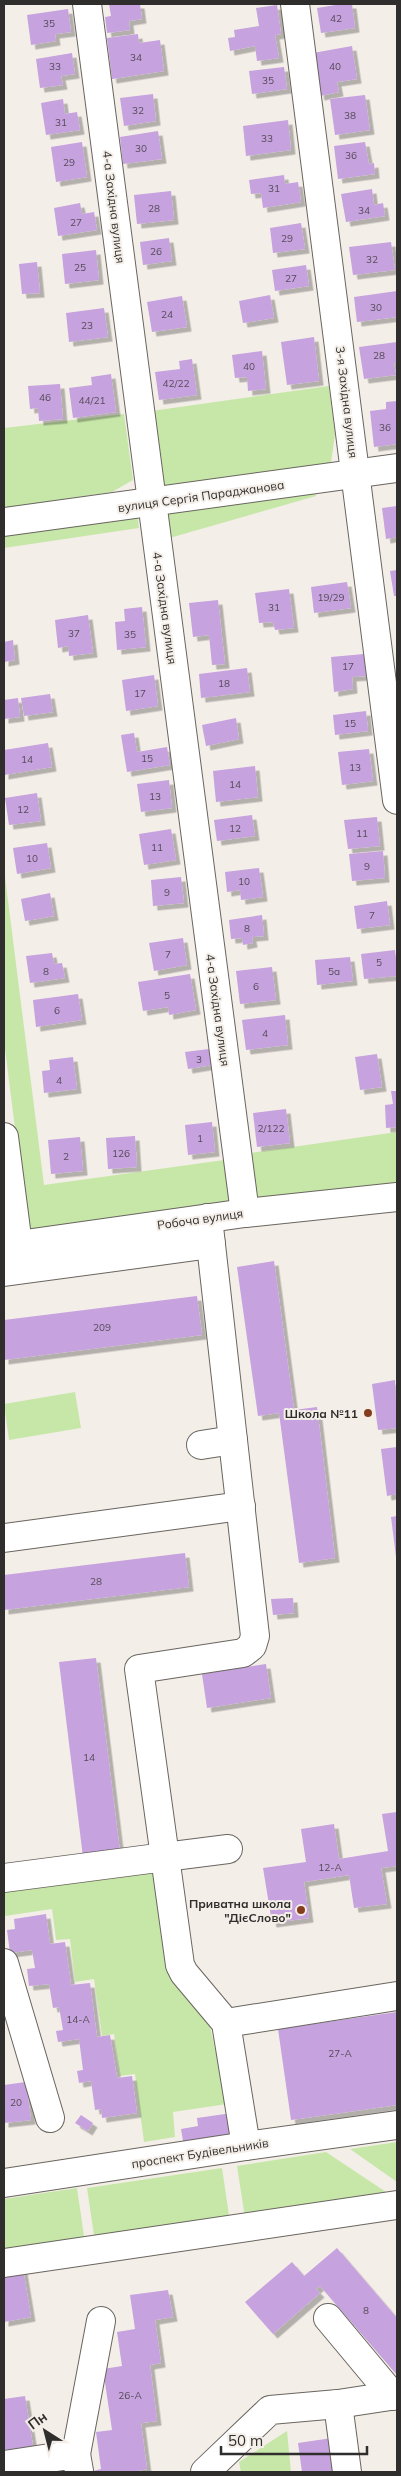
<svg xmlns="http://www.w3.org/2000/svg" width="401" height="2476" font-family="Mulish,sans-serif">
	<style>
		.green { fill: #c7e7a8 }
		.building { fill: #c6a2de; filter: url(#shadow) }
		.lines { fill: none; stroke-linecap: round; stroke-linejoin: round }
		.minor-casing { stroke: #69655f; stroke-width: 30 }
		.minor { stroke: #fff; stroke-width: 28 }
		.poi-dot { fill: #853e1d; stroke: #f4eee8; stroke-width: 2 }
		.labels { text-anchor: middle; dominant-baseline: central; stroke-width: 4; stroke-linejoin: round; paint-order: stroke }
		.number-label { font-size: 10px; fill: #564b58 }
		.street-label { font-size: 12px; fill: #302e2c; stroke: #f4eee8 }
		.poi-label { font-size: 12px; font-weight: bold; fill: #302e2c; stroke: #f4eee8; text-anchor: end }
	</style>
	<defs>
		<filter id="shadow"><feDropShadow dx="4.5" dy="4.5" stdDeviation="0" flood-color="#0004"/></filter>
	</defs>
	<rect width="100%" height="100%" fill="#f4eee8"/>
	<g class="green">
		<polygon points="329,386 335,434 331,463 162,487 151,411"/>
		<polygon points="124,414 133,480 112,492 4,508 4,428"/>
		<polygon points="314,487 316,496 166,539 160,510"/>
		<polygon points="137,513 139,528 4,548 4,531"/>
		<polygon points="4,869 44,1185 224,1160 229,1204 28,1232 4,1041"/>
		<polygon points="397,1132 397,1185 256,1201 250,1153"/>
		<polygon points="75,1392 81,1428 9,1440 4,1404"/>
		<polygon points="156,1869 171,1974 210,2026 227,2104 173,2112 175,2137 144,2142 135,2074 120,2076 114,2034 102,2036 94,1979 75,1982 70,1939 56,1940 52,1909 5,1916 4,1888"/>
		<polygon points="397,2142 397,2182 350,2149"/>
		<polygon points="326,2152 392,2196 245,2218 237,2166"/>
		<polygon points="222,2168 230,2222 95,2242 87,2188"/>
		<polygon points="77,2188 85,2243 4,2255 4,2199"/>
		<polygon points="287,2431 291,2472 241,2472 239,2462"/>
	</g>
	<g class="building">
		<polygon points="109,4 140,4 142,19 129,21 130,30 107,33 105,17 111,16"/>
		<polygon points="342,4 352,4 355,28 321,33 317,8"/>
		<polygon points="277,5 281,34 275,35 279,58 257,61 255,46 230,51 228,38 235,37 234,30 259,26 256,8"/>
		<polygon points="68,9 71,32 55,34 56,41 31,45 27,15"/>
		<polygon points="138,34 139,43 160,40 164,71 112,79 107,38"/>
		<polygon points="352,46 357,79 337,82 339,92 320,96 313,53"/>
		<polygon points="72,53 75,74 61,76 63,85 40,88 36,59"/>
		<polygon points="284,67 287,89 252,94 249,71"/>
		<polygon points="153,94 156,121 124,126 120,98"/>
		<polygon points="365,95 370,130 335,135 330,99"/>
		<polygon points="63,99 65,114 77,112 80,130 46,135 41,103"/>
		<polygon points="288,120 291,150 246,156 243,126"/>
		<polygon points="158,131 162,159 123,164 120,137"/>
		<polygon points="82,142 87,177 56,182 51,147"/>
		<polygon points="365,142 369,164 374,163 375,174 338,179 334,146"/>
		<polygon points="284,175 285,184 298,182 301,202 263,208 261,193 251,194 249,180"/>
		<polygon points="372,189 374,205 383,203 385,216 346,222 341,194"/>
		<polygon points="171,191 174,220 137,224 134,195"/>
		<polygon points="80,203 82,214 94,212 97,230 58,236 54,208"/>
		<polygon points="301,223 305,249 273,253 270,228"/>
		<polygon points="169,238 172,261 143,265 140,242"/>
		<polygon points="391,242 395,270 353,275 349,247"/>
		<polygon points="96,250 99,280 65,284 62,254"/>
		<polygon points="37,262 40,293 22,294 19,264"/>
		<polygon points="306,265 309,286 275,291 272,270"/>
		<polygon points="397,291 397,317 357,322 354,297"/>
		<polygon points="270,295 274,318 243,323 239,301"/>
		<polygon points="182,296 187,327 152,332 147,302"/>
		<polygon points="104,308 108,337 69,342 66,313"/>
		<polygon points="314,337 319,381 287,385 281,342"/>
		<polygon points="397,342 397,363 394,363 396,375 364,379 359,347"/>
		<polygon points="262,351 266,389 248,391 247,377 235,378 232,355"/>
		<polygon points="192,359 197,395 159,400 155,372 180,369 179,361"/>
		<polygon points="111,374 116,412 73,418 69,388 92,385 91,377"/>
		<polygon points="60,384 63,419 39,421 38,408 30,409 28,386"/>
		<polygon points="397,401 397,444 374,447 370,411 386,409 386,402"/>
		<polygon points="397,506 397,537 386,539 382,508"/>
		<polygon points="397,570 397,596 394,596 390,571"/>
		<polygon points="347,582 351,608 314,613 311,587"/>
		<polygon points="289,589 294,628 275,630 273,622 259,623 255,593"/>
		<polygon points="218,600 225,664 212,665 209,635 193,637 189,603"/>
		<polygon points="142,607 146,647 117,650 115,622 125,621 124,609"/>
		<polygon points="88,615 93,653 69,656 68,646 58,648 55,620"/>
		<polygon points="13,640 15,660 4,662 4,642"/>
		<polygon points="364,654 366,676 352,677 353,689 334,692 331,657"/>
		<polygon points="247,668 250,692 201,698 199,674"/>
		<polygon points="154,675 158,706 126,711 122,680"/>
		<polygon points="50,694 53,712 24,716 21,698"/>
		<polygon points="18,698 20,717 4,719 4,700"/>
		<polygon points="366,711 368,731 335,735 333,715"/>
		<polygon points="236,718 239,739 206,746 202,725"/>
		<polygon points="134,733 137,752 167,747 170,765 127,772 121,735"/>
		<polygon points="48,743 52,767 4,775 4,750"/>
		<polygon points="369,749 373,781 342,785 338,752"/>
		<polygon points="255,766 258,797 216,802 213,771"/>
		<polygon points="169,780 172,808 141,812 137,784"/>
		<polygon points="37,793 41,821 9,825 5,798"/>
		<polygon points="252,815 255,836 217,841 214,820"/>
		<polygon points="377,817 380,846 348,849 344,820"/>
		<polygon points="171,829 176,860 144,865 139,834"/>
		<polygon points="47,843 51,868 17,874 13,848"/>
		<polygon points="383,851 385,878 352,881 349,854"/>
		<polygon points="259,868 263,897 241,900 240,890 227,892 225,872"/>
		<polygon points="181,877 184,903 153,906 151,880"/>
		<polygon points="50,893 54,916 25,921 21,899"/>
		<polygon points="387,901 390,925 357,929 354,906"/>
		<polygon points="262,915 264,936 252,937 253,943 243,945 242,938 231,939 229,920"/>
		<polygon points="183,938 187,965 154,971 149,943"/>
		<polygon points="395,950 397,976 364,979 361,954"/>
		<polygon points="52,953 54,964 62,963 65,978 30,983 26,956"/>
		<polygon points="350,957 353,981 317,985 315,960"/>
		<polygon points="272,967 276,1000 240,1004 236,971"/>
		<polygon points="190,974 196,1010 169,1015 168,1007 143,1011 138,982"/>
		<polygon points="78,994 82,1020 36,1027 33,1000"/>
		<polygon points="285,1015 288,1045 246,1050 242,1020"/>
		<polygon points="209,1049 212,1065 188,1069 185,1052"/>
		<polygon points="377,1054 382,1087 360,1090 355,1057"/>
		<polygon points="73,1057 77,1089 44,1093 42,1071 50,1070 49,1060"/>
		<polygon points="391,1091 397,1091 397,1127 386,1128 385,1105 393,1104"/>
		<polygon points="286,1109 290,1143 257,1147 253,1113"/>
		<polygon points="212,1122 215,1152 188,1155 185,1125"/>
		<polygon points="135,1136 137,1167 108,1169 106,1138"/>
		<polygon points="80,1137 83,1171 51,1174 48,1140"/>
		<polygon points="274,1261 294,1410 317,1407 335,1558 299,1563 279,1413 258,1416 237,1267"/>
		<polygon points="197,1296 202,1335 4,1360 4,1320"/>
		<polygon points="395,1380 397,1428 378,1430 372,1384"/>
		<polygon points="397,1447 397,1494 387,1496 381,1449"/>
		<polygon points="397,1516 397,1557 396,1557 391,1517"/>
		<polygon points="185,1553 189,1587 4,1610 4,1575"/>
		<polygon points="293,1598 294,1613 273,1615 271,1599"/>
		<polygon points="96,1658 120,1852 83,1857 59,1662"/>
		<polygon points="266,1664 271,1698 207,1708 202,1674"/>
		<polygon points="397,1812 397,1866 381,1868 387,1904 354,1908 349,1875 304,1882 309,1918 272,1923 263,1868 306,1862 301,1829 334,1824 339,1859 388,1851 382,1814"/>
		<polygon points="46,1914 50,1944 65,1942 71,1985 90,1983 97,2037 110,2035 117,2078 132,2076 137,2113 102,2118 101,2109 95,2110 91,2081 79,2083 77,2071 83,2070 79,2039 58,2042 56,2031 63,2030 59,2007 53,2008 49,1984 29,1986 27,1969 35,1968 32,1950 10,1953 7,1930 15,1929 14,1919"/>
		<polygon points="397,2012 397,2105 291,2120 278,2029"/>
		<polygon points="26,2082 31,2120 4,2123 4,2085"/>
		<polygon points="232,2113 237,2144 185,2153 181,2129 198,2126 197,2118"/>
		<polygon points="81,2115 93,2123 88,2131 75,2123"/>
		<polygon points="337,2248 397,2318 397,2375 320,2286 316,2289 320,2293 273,2334 245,2302 292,2262 304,2276"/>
		<polygon points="23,2269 31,2317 4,2322 4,2272"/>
		<polygon points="168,2290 173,2317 155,2320 161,2363 150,2365 157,2421 141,2423 147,2469 133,2472 89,2472 101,2469 96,2432 112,2430 103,2369 122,2366 117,2332 135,2329 130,2295"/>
		<polygon points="25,2396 33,2446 4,2450 4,2399"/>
		<polygon points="332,2438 337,2472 302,2472 298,2443"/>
	</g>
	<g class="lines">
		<g class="minor-casing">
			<g id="minor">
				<polyline points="87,4 245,1213"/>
				<polyline points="295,4 397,800"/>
				<polyline points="4,522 397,468"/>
				<polyline points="4,1137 18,1245"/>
				<polyline points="208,1218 255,1636 252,1646 243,1653 139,1669 165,1857 228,1849"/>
				<polyline points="4,1247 245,1213 397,1197"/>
				<polyline points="4,1272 211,1244"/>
				<polyline points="201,1445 233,1440"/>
				<polyline points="4,1538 241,1506"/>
				<polyline points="4,1878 165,1857 180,1965 184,1973 226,2023 246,2146"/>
				<polyline points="4,1963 50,2118"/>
				<polyline points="226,2023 397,1996"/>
				<polyline points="4,2183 246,2146 397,2125"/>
				<polyline points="4,2263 397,2205"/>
				<polyline points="328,2318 393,2396"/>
				<polyline points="338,2404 347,2472"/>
				<polyline points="76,2454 101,2321"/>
				<polyline points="4,2465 76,2454 79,2471"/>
				<polyline points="205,2472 270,2410 338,2404 397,2395"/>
			</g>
		</g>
		<use href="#minor" class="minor"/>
	</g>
	<g class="poi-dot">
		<circle cx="368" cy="1413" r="5"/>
		<circle cx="301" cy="1910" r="5"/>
	</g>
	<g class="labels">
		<g class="number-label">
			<text x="336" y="18">42</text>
			<text x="49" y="23">35</text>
			<text x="136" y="57">34</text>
			<text x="55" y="66">33</text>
			<text x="335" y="66">40</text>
			<text x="268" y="80">35</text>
			<text x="138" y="110">32</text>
			<text x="350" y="115">38</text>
			<text x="61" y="122">31</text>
			<text x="267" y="138">33</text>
			<text x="141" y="148">30</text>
			<text x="351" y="155">36</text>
			<text x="69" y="162">29</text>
			<text x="274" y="188">31</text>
			<text x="154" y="208">28</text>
			<text x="364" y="210">34</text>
			<text x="76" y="222">27</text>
			<text x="287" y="238">29</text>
			<text x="156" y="251">26</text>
			<text x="372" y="259">32</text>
			<text x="80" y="267">25</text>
			<text x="291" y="278">27</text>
			<text x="376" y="307">30</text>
			<text x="167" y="314">24</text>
			<text x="87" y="325">23</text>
			<text x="379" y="355">28</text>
			<text x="249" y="366">40</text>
			<text x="176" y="383">42/22</text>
			<text x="45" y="397">46</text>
			<text x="92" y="400">44/21</text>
			<text x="385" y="427">36</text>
			<text x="331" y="597">19/29</text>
			<text x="274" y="607">31</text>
			<text x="74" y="633">37</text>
			<text x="130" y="634">35</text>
			<text x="348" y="666">17</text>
			<text x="224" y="683">18</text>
			<text x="140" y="693">17</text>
			<text x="350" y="723">15</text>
			<text x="147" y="758">15</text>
			<text x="27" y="759">14</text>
			<text x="355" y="767">13</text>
			<text x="235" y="784">14</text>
			<text x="155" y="796">13</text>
			<text x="23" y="809">12</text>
			<text x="235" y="828">12</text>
			<text x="362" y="833">11</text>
			<text x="157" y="847">11</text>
			<text x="32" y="858">10</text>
			<text x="367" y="866">9</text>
			<text x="244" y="881">10</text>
			<text x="167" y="892">9</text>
			<text x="372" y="915">7</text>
			<text x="247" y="928">8</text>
			<text x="168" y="954">7</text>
			<text x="379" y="962">5</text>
			<text x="46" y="971">8</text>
			<text x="334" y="971">5а</text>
			<text x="256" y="986">6</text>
			<text x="167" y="995">5</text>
			<text x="57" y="1010">6</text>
			<text x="265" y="1033">4</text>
			<text x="199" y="1059">3</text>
			<text x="59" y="1080">4</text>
			<text x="271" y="1128">2/122</text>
			<text x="200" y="1138">1</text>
			<text x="121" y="1153">126</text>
			<text x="66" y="1156">2</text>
			<text x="102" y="1327">209</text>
			<text x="96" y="1581">28</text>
			<text x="89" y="1757">14</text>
			<text x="330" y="1867">12-А</text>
			<text x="78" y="2019">14-А</text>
			<text x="340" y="2053">27-А</text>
			<text x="16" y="2102">20</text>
			<text x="366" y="2310">8</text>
			<text x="130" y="2395">26-А</text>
		</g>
		<g class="street-label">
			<text transform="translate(114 207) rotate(83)">4-а Західна вулиця</text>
			<text transform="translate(347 402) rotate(83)">3-я Західна вулиця</text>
			<text transform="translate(201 496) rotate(-8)">вулиця Сергія Параджанова</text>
			<text transform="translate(165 608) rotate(82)">4-а Західна вулиця</text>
			<text transform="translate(218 1010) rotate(82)">4-а Західна вулиця</text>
			<text transform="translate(200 1219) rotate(-8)">Робоча вулиця</text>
			<text transform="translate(200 2153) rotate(-9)">проспект Будівельників</text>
		</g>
		<g class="poi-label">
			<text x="358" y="1413">Школа №11</text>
			<text x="291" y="1903">Приватна школа<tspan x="291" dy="14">"ДієСлово"</tspan></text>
		</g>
	</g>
	<rect width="401" height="2476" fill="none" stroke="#302e2c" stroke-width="10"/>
	<g transform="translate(45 2431) rotate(324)" stroke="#f4eee8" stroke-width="4" paint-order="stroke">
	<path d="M0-4L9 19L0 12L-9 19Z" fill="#302e2c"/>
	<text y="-8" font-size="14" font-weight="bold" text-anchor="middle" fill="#302e2c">Пн</text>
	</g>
	<path d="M221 2446v8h146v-8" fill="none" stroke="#302e2c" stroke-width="2.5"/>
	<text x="228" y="2446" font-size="15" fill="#302e2c" stroke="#f4eee8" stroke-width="4" paint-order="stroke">50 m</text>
</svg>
